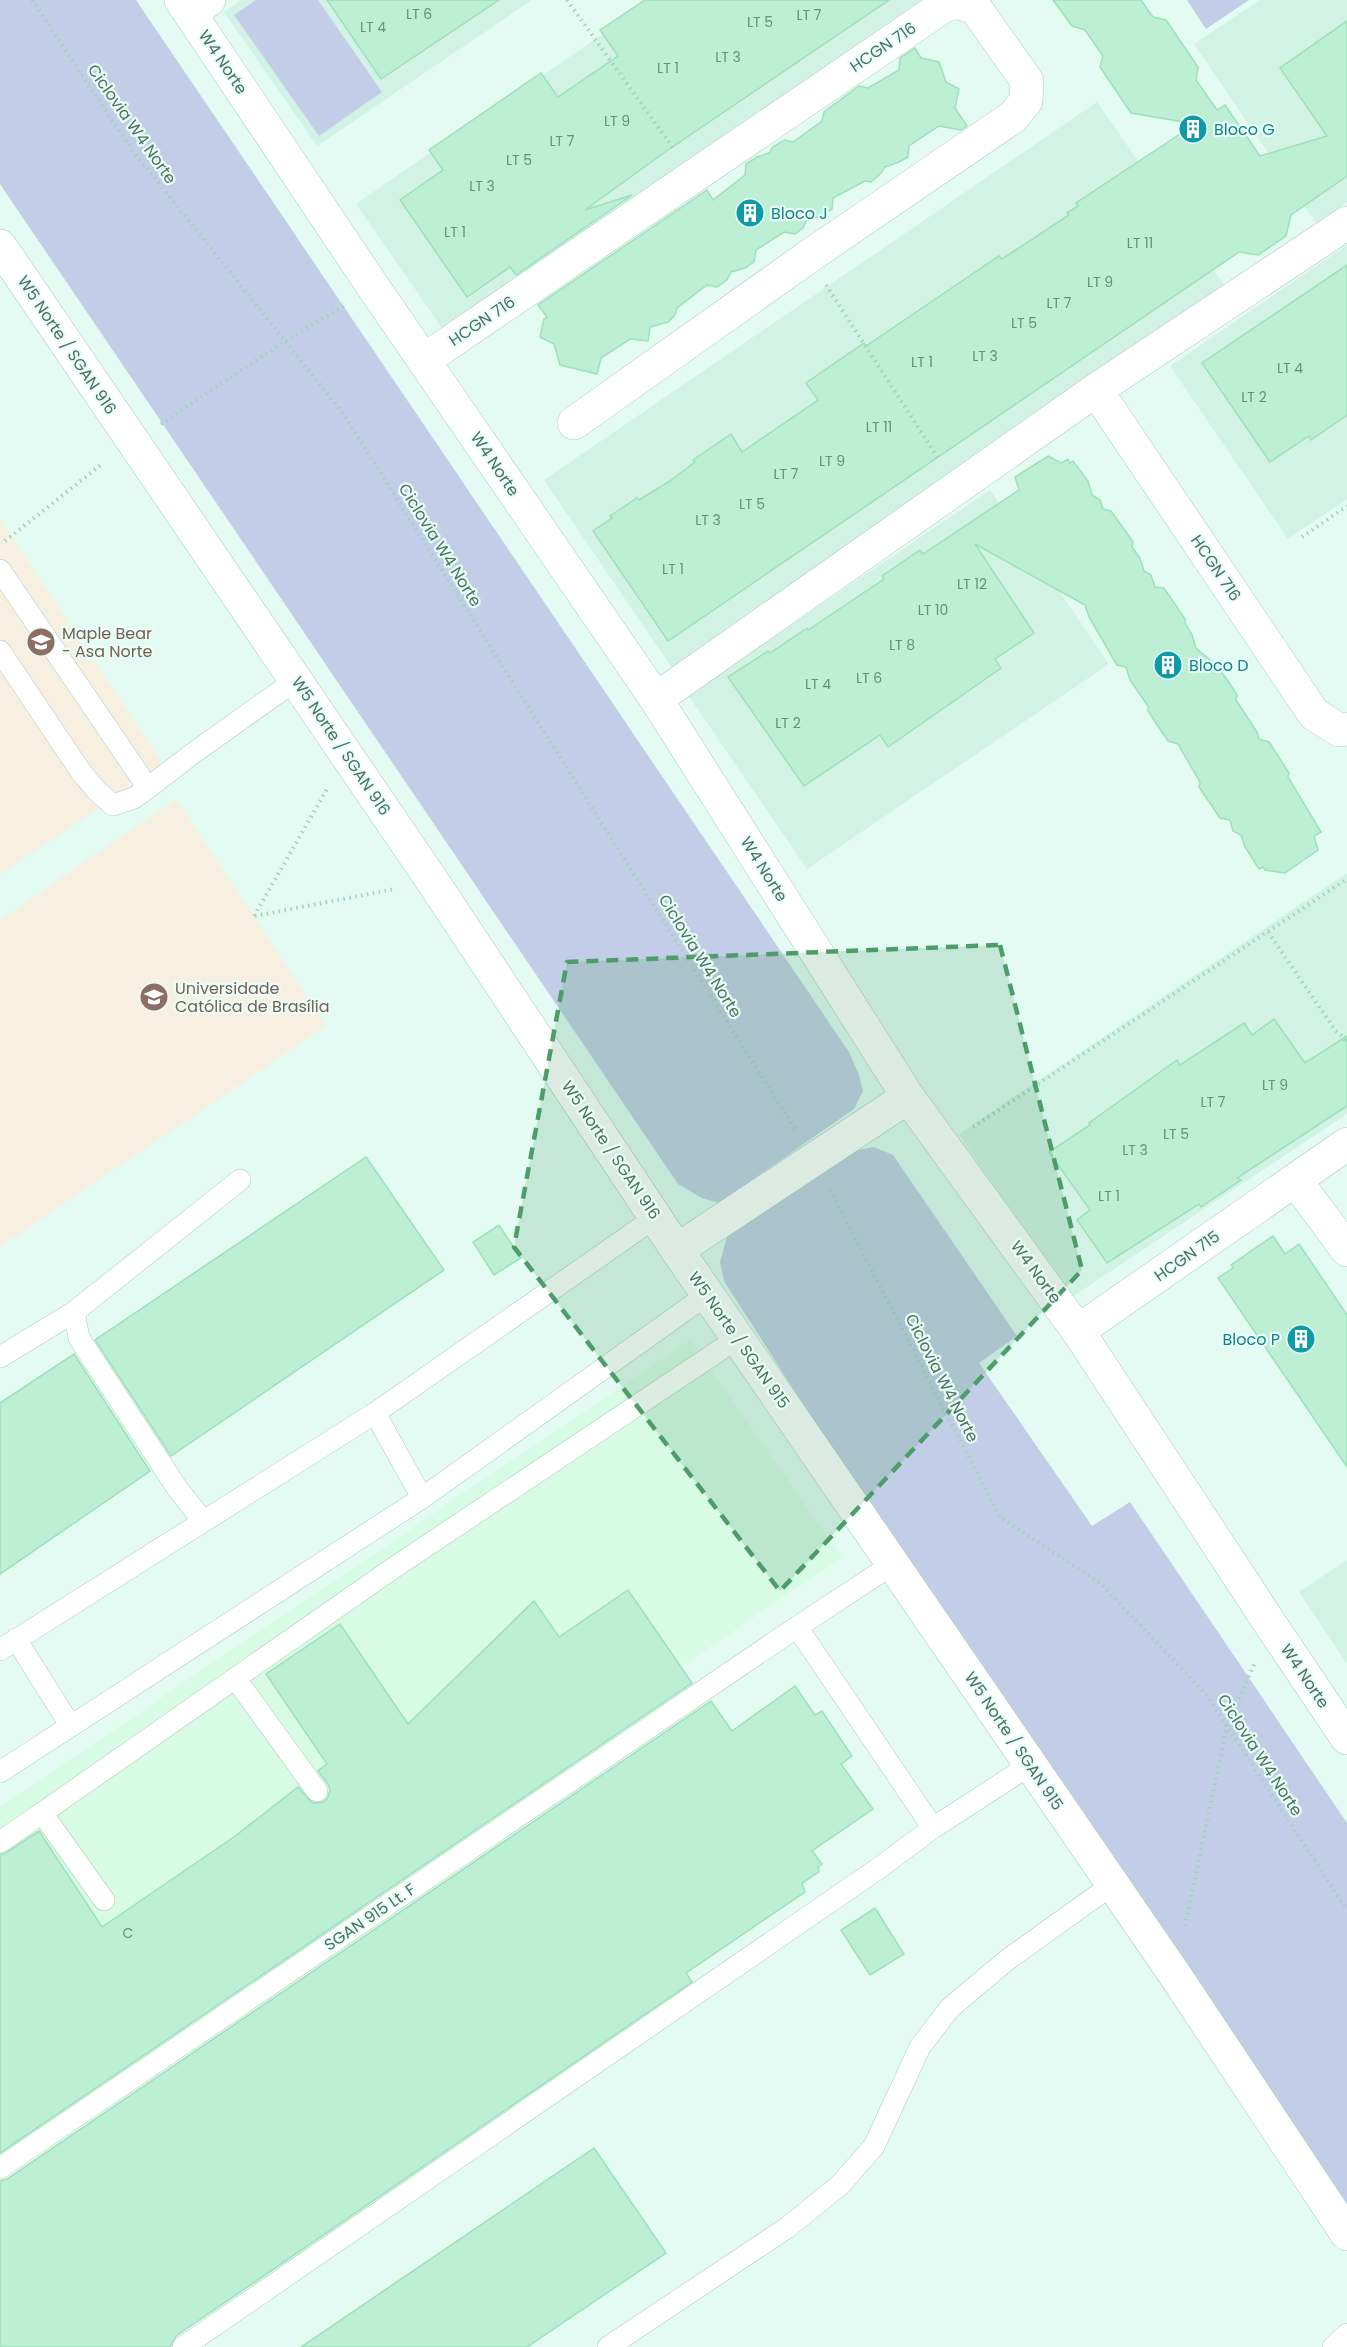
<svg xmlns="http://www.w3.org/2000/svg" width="1347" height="2347" font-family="Poppins,sans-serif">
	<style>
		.residential { fill: #d2f2e6 }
		.commercial { fill: #d7fbe5 }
		.education { fill: #f7f0e0 }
		.green { fill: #c2cee7 }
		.building { fill: #bcefd4; stroke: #9de0bc; stroke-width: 1.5 }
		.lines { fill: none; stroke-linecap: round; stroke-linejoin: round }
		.lane-casing { stroke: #aacbbb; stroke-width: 22 }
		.street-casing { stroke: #aacbbb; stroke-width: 34 }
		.secondary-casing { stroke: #a5cbb9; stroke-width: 34 }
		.path { stroke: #9fd3b8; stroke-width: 4; stroke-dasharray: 1.5 4.5; stroke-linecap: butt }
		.lane { stroke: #fff; stroke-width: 21 }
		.street { stroke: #fff; stroke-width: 33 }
		.secondary { stroke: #fff; stroke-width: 33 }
		.marked { fill: #4c9d67; fill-opacity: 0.2; stroke: #4c9d67; stroke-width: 4.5; stroke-dasharray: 12 8; stroke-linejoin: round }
		.labels { text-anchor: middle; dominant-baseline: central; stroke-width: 4.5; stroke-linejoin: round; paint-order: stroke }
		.number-label { font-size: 14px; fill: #669079 }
		.street-label { font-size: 16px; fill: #4a715b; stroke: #e9fef7 }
		.culture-label { font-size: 16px; fill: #0d838f; stroke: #e9fef7; text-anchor: start }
		.education-label { font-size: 16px; fill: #785e54; stroke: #e9fef7; text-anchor: start }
	</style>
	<rect width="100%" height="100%" fill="#e3fbf3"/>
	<g class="residential">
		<polygon points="241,0 532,0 317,146 224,12"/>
		<polygon points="652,0 921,0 442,328 356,204"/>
		<polygon points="1260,0 1347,0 1347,202 1316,223 1194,44"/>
		<polygon points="1097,102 1227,289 672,668 544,480"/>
		<polygon points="1347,245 1347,499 1288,539 1170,366"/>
		<polygon points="990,490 1109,664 807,869 688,695"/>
		<polygon points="1347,873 1347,1114 1069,1299 959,1134"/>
		<polygon points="1347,1560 1347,1664 1299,1592"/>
	</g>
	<polygon class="commercial" points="690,1340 842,1558 0,2124 0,1807"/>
	<g class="education">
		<polygon points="0,519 164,765 0,874"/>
		<polygon points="176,799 326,1026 0,1247 0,920"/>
	</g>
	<g class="green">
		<polygon points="0,0 136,0 849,1052 859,1075 863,1091 854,1109 719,1203 702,1198 678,1184 0,184"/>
		<polygon points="256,0 318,0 382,92 319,136 234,15"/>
		<polygon points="1187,0 1249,0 1206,29"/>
		<polygon points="874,1147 893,1155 1017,1336 979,1363 1092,1526 1130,1502 1347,1823 1347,2204 801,1401 724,1281 720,1262 727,1237 852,1151"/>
	</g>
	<g class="building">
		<polygon points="327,0 499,0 381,79"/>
		<polygon points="645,0 889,0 665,152 585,210 632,195 516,275 510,267 467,297 400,200 443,170 429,150 541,73 558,97 618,56 600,30"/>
		<polygon points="1053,0 1141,0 1153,17 1166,20 1198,67 1196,80 1217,110 1225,105 1260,156 1327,136 1280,68 1347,21 1347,176 1291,215 1286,236 1258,255 1239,252 668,641 593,531 612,518 610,516 637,498 639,500 670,481 695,462 693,460 731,434 742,452 818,400 806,383 864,343 866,346 999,256 1002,259 1069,215 1067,213 1078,206 1076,203 1195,124 1131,113 1100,67 1103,56 1085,30 1072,26"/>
		<polygon points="915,48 921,58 939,62 946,82 959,89 955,108 967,126 961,130 939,126 909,146 908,157 899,162 885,167 881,173 871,182 865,181 833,198 832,209 821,216 807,220 803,228 795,234 784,232 756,250 754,262 745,268 731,272 727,280 717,287 707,285 677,308 675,315 668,322 650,327 648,341 630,339 601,358 597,374 560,365 554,344 540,337 544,319 547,317 538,305 707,190 713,200 745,175 746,164 757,157 769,153 773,147 784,140 793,142 822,121 824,112 859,86 868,88 899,70 900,58"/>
		<polygon points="1347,265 1347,415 1311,440 1309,436 1270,462 1202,363"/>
		<polygon points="1048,456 1061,463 1068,459 1070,463 1073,461 1088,481 1092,495 1100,500 1103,509 1111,511 1133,542 1132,547 1140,558 1144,571 1151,575 1155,587 1164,588 1185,619 1185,623 1192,635 1196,648 1216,665 1228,681 1237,695 1236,700 1257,732 1259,739 1269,742 1289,773 1288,777 1321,832 1314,836 1318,850 1285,873 1265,870 1263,867 1259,869 1245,847 1241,835 1233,831 1230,820 1220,818 1199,787 1200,782 1178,744 1168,741 1148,711 1148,706 1130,680 1126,667 1117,665 1114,660 1089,617 1085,605 975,544 1034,633 995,659 1001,668 888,747 880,735 804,786 728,677 768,651 770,653 807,628 808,630 884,579 882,576 920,550 923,554 1019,490 1015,477"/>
		<polygon points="1274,1019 1305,1063 1347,1036 1347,1106 1237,1178 1241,1180 1201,1207 1199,1204 1107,1263 1077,1220 1090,1210 1049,1152 1090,1125 1089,1123 1177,1060 1180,1065 1244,1023 1252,1035"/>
		<polygon points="366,1157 444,1270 171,1456 95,1340"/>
		<polygon points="499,1225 521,1258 494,1275 473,1242"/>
		<polygon points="1273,1236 1285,1254 1299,1244 1347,1315 1347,1467 1218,1278 1233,1268 1231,1265"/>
		<polygon points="74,1354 150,1471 0,1574 0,1403"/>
		<polygon points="628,1590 692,1683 0,2153 0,1855 7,1852 39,1831 102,1927 234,1837 298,1787 312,1803 324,1802 328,1797 330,1790 328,1784 318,1771 327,1764 266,1674 340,1624 408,1724 534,1601 559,1637"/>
		<polygon points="795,1686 815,1715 822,1711 852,1756 841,1764 873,1809 812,1851 822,1864 818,1867 819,1872 802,1883 805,1892 686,1973 692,1982 176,2336 170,2347 0,2347 0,2181 7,2179 711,1701 732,1731"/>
		<polygon points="875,1908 904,1954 870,1975 841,1930"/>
		<polygon points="594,2148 666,2253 527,2347 301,2347"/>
	</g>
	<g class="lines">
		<g class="lane-casing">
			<g id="lane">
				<polyline points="0,570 148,788 192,754 296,680"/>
				<polyline points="0,651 81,772 98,792 113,805 134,798 148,788"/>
				<polyline points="0,1357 74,1312"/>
				<polyline points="375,1413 422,1498"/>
				<polyline points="203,1521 177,1488 79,1338 74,1312 240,1180"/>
				<polyline points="797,1627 933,1828"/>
				<polyline points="16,1639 70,1725"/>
				<polyline points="0,1650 375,1413 656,1217"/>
				<polyline points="235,1678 317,1791"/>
				<polyline points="0,1772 422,1498 708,1294"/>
				<polyline points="0,1842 42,1813"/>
				<polyline points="104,1900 42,1813 392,1569 738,1338"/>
				<polyline points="0,2168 797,1627 893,1564"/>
				<polyline points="183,2347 879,1868 933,1828 1030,1765"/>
				<polyline points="608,2347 788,2227 840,2185 874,2146 920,2047 950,2008 1007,1960 1113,1884"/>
				<polyline points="1333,2347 1347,2334"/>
			</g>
		</g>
		<g class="street-casing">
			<g id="street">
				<polyline points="190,13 209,0"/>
				<polyline points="424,360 945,5 959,2 976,9 1027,81 1026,101 1013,117 808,257 574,423"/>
				<polyline points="1096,390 1314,714 1339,730 1347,729"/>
				<polyline points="656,699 1096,390 1347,223"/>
				<polyline points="1296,1181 1347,1250"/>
				<polyline points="1078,1331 1347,1144"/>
			</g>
		</g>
		<g class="secondary-casing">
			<g id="secondary">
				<polyline points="181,0 374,288 656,699 908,1097 1078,1331 1271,1625 1347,1738"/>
				<polyline points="0,246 433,882 677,1250 1175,1975 1347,2234"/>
				<polyline points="677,1250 908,1097"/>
			</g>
		</g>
		<g class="path">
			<polyline points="32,0 132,150 342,412 795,1129"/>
			<polyline points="567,0 673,148"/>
			<polyline points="826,285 938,458"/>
			<polyline points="161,424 285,341 344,306"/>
			<polyline points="1302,537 1347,506"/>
			<polyline points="5,541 102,464"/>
			<polyline points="254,916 327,789"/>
			<polyline points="255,916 395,889"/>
			<polyline points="1268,932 1335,1030 1341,1035 1347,1043"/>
			<polyline points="973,1127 1347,879"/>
			<polyline points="830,1190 1000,1517 1100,1583 1206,1694 1347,1910"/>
			<polyline points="1185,1926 1227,1726 1255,1662"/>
		</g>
		<use href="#lane" class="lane"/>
		<use href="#street" class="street"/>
		<use href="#secondary" class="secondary"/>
	</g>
	<path class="marked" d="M1000,945L1082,1270L780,1591L514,1247L567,962Z"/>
	<defs>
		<g id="building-disc" transform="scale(1.5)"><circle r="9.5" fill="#0f9aa8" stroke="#e9fef7"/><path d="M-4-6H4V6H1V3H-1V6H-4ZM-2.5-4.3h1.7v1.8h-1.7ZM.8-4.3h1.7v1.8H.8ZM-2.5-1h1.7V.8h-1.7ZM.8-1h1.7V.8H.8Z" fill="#fff"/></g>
		<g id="school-disc" transform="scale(1.5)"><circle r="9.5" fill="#8d6e63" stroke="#e9fef7"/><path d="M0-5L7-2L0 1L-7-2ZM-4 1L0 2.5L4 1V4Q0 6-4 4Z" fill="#fff"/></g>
		<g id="university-disc" transform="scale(1.5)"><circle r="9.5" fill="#8d6e63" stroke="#e9fef7"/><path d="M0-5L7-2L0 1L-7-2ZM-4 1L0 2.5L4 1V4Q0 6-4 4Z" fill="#fff"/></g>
	</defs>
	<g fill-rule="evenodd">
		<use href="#building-disc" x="1193" y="129"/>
		<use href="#building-disc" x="750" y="213"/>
		<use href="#school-disc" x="41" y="642"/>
		<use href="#building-disc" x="1168" y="665"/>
		<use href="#university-disc" x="154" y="997"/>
		<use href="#building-disc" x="1301" y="1339"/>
	</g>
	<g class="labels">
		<g class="number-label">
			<text x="419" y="14">LT 6</text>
			<text x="809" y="15">LT 7</text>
			<text x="760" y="22">LT 5</text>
			<text x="373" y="27">LT 4</text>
			<text x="728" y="57">LT 3</text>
			<text x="668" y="68">LT 1</text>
			<text x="617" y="121">LT 9</text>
			<text x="562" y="141">LT 7</text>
			<text x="519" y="160">LT 5</text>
			<text x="482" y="186">LT 3</text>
			<text x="455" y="232">LT 1</text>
			<text x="1140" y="243">LT 11</text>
			<text x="1100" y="282">LT 9</text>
			<text x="1059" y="303">LT 7</text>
			<text x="1024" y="323">LT 5</text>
			<text x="985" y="356">LT 3</text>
			<text x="922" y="362">LT 1</text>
			<text x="1290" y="368">LT 4</text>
			<text x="1254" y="397">LT 2</text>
			<text x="879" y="427">LT 11</text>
			<text x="832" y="461">LT 9</text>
			<text x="786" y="474">LT 7</text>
			<text x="752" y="504">LT 5</text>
			<text x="708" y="520">LT 3</text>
			<text x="673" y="569">LT 1</text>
			<text x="972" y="584">LT 12</text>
			<text x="933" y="610">LT 10</text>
			<text x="902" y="645">LT 8</text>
			<text x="869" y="678">LT 6</text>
			<text x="818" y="684">LT 4</text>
			<text x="788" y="723">LT 2</text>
			<text x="1275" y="1085">LT 9</text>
			<text x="1213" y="1102">LT 7</text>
			<text x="1176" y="1134">LT 5</text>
			<text x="1135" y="1150">LT 3</text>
			<text x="1109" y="1196">LT 1</text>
			<text x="128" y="1933">C</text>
		</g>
		<g class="street-label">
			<text transform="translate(883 47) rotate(-34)">HCGN 716</text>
			<text transform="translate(223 62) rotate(56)">W4 Norte</text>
			<text transform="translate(132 124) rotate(55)">Ciclovia W4 Norte</text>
			<text transform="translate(482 321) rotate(-34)">HCGN 716</text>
			<text transform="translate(67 345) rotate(56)">W5 Norte / SGAN 916</text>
			<text transform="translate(495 464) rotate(56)">W4 Norte</text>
			<text transform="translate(440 545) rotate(58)">Ciclovia W4 Norte</text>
			<text transform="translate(1216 568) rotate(56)">HCGN 716</text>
			<text transform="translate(341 746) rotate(56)">W5 Norte / SGAN 916</text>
			<text transform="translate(764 869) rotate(58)">W4 Norte</text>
			<text transform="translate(700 956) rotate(58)">Ciclovia W4 Norte</text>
			<text transform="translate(611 1150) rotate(56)">W5 Norte / SGAN 916</text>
			<text transform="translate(1187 1256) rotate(-35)">HCGN 715</text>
			<text transform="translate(1036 1272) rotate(54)">W4 Norte</text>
			<text transform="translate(739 1340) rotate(55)">W5 Norte / SGAN 915</text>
			<text transform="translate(942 1378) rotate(63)">Ciclovia W4 Norte</text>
			<text transform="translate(1305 1676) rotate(56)">W4 Norte</text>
			<text transform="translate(1014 1741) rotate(56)">W5 Norte / SGAN 915</text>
			<text transform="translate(1260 1755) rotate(57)">Ciclovia W4 Norte</text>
			<text transform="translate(370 1917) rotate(-34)">SGAN 915 Lt. F</text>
		</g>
		<g class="culture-label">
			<text x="1214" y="129">Bloco G</text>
			<text x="771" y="213">Bloco J</text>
			<text x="1189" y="665">Bloco D</text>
			<text x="1280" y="1339" text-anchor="end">Bloco P</text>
		</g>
		<g class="education-label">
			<text x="62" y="633">Maple Bear<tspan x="62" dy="18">- Asa Norte</tspan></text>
			<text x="175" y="988">Universidade<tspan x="175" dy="18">Católica de Brasília</tspan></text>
		</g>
	</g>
</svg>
